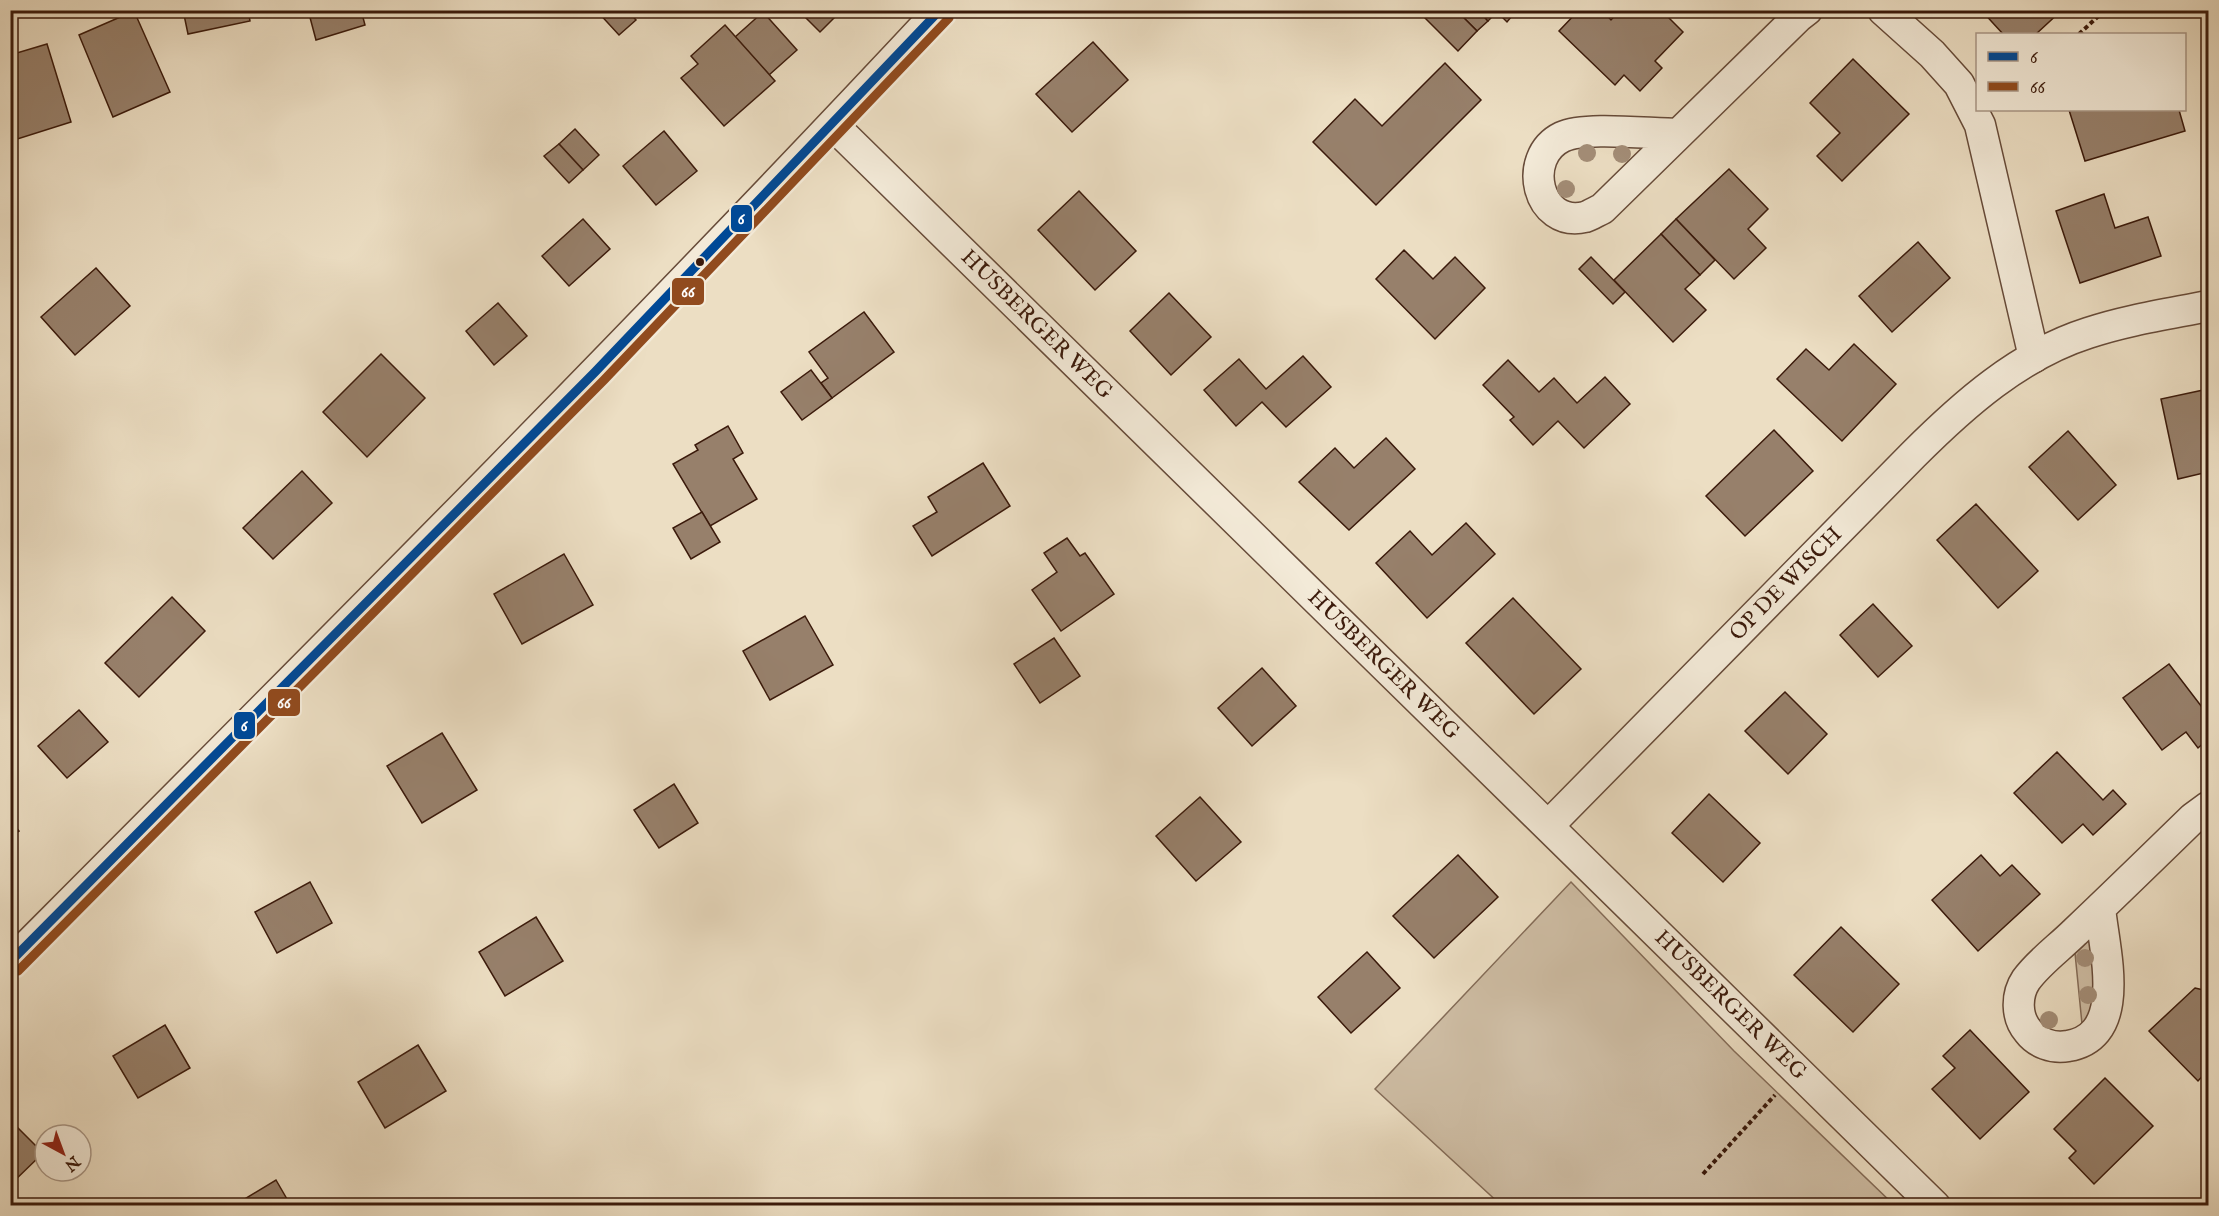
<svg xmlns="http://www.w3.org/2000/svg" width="2219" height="1216" font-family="'IM FELL English',serif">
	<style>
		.green { fill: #cebda4; stroke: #846c58; stroke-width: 1.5 }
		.building { fill: #97806b; stroke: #3b1a0b; stroke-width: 1.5 }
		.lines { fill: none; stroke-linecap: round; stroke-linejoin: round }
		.street-casing { stroke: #674b39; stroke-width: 33 }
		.path { stroke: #3b1a0b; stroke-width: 4; stroke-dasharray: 4.5 3; stroke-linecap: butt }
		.street { stroke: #f3ead8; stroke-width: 30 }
		.bus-1-casing { stroke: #f3ead8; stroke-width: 14 }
		.bus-2-casing { stroke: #f3ead8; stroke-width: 14 }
		.bus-1 { stroke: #004996; stroke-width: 9 }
		.bus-2 { stroke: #914b1e; stroke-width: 9 }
		.tree { fill: #a38d77 }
		.bus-dot { fill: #3b1a0b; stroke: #f3ead8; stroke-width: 2 }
		.labels { text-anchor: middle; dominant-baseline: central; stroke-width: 6; stroke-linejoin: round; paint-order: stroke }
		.street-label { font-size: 22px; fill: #3b1a0b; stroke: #f3ead8 }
		.line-badge { stroke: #f3ead8; stroke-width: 2 }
		.badge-label { font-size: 16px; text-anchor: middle; font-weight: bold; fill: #fff }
	</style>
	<rect width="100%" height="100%" fill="#ecdec3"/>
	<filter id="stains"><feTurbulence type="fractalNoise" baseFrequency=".00333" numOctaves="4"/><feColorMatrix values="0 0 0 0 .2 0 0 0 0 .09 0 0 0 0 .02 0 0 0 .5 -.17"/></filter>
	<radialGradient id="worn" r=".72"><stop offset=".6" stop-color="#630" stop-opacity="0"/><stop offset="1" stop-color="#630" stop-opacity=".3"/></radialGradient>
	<g class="green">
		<polygon points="1571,882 1734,1051 1894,1205 1501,1205 1375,1089"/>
		<polygon points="2092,937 2095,1010 2082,1024 2075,953"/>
	</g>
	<g class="building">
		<polygon points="183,10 248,10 250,21 188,34"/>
		<polygon points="308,10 361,10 365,25 316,40"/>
		<polygon points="596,10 627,10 636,20 619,35"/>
		<polygon points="798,10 842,10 820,32"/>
		<polygon points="1456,10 1478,10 1488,21 1477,31"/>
		<polygon points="1456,10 1477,31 1458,51 1418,11"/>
		<polygon points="1478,10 1517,10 1507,22 1497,12 1488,21"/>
		<polygon points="1579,10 1602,10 1611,20 1620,10 1661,10 1683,32 1655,61 1662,68 1640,91 1624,75 1615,85 1559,31"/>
		<polygon points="1981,10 2062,10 2036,34 2003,34"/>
		<polygon points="134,11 170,92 113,117 79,35"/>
		<polygon points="763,12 797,50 769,75 735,37"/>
		<polygon points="725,25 775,81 724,126 681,78 698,64 691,56"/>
		<polygon points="1093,42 1128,80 1072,132 1036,94"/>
		<polygon points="47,44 71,122 11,141 10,55"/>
		<polygon points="1853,59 1909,114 1842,181 1817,156 1840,133 1810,103"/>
		<polygon points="1445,63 1481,100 1376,205 1313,142 1355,99 1382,126"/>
		<polygon points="2069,110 2179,110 2185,131 2085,161"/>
		<polygon points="575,129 599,155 583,170 559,144"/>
		<polygon points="664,131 697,171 656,205 623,166"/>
		<polygon points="559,144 583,170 569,183 544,156"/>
		<polygon points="1729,169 1768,209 1748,229 1766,248 1734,279 1676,219"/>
		<polygon points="1079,191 1136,251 1095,290 1038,230"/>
		<polygon points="2104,194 2115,228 2148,217 2161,256 2080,283 2056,211"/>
		<polygon points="583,219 610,249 569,286 542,256"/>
		<polygon points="1676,219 1715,260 1700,275 1661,234"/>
		<polygon points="1661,234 1700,275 1685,289 1706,310 1673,342 1614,280"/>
		<polygon points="1918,242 1950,278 1892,332 1859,296"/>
		<polygon points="1404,250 1433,279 1455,257 1485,288 1435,339 1376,279"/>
		<polygon points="1591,257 1625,292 1613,304 1579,269"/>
		<polygon points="96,268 130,306 75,355 41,317"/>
		<polygon points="1169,293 1211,337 1171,375 1130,331"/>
		<polygon points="498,303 527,336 494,365 466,331"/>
		<polygon points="864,312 894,352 832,398 821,383 828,378 809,352"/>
		<polygon points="1854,344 1896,384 1842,441 1777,379 1806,349 1829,370"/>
		<polygon points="381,354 425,398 367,457 323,412"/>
		<polygon points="1303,356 1331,387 1286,427 1262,402 1236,426 1204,390 1239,359 1266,389"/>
		<polygon points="1508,360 1539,392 1554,378 1577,403 1605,377 1630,404 1584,448 1558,421 1533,445 1510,420 1514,417 1483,385"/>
		<polygon points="811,370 832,398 802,420 781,392"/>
		<polygon points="2208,389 2208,472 2178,479 2161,399"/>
		<polygon points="728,426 743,453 733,459 757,499 710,526 673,464 698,450 695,445"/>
		<polygon points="1774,430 1813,471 1745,536 1706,496"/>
		<polygon points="2068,431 2116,485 2078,520 2029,467"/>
		<polygon points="1386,438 1415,469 1349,530 1299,482 1335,448 1354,468"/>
		<polygon points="983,463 1010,506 932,556 913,526 937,512 928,497"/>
		<polygon points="302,471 332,503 273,559 243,528"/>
		<polygon points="1976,504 2038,571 1998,608 1937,540"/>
		<polygon points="702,512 720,542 691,559 673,528"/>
		<polygon points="1466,523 1495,554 1427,618 1376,563 1410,531 1432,555"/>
		<polygon points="1067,538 1080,556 1085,553 1114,594 1061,631 1032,590 1057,572 1044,553"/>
		<polygon points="564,554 593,605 522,644 494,594"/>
		<polygon points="172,597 205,631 139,697 105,663"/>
		<polygon points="1513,598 1581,669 1534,714 1466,643"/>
		<polygon points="1873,604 1912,646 1878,677 1840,635"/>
		<polygon points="805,616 833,665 770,700 743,651"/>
		<polygon points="1054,638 1080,676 1040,703 1014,664"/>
		<polygon points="2169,664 2208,715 2208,739 2198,748 2186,732 2162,750 2123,698"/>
		<polygon points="1262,668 1296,706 1252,746 1218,708"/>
		<polygon points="1785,692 1827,734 1788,774 1745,731"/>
		<polygon points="79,710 108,742 67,778 38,746"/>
		<polygon points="442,733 477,790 422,823 387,766"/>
		<polygon points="2057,752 2103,800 2113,790 2126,804 2093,835 2083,824 2062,843 2014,793"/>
		<polygon points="674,784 698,823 659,848 634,810"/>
		<polygon points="1709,794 1760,843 1723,882 1672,833"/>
		<polygon points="1200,797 1241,842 1196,881 1156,836"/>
		<polygon points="10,820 19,831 10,837"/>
		<polygon points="1458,855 1498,897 1434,958 1393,916"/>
		<polygon points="1981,855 2000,876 2012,865 2040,894 1978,951 1932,900"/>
		<polygon points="310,882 332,923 277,953 255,912"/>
		<polygon points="536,917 563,961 505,996 479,952"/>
		<polygon points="1841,927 1899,984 1853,1032 1794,975"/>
		<polygon points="1367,952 1400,988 1351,1033 1318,997"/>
		<polygon points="2195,988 2208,991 2208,1070 2198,1081 2149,1031"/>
		<polygon points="165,1025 190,1068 138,1098 113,1056"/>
		<polygon points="1970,1030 2029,1092 1980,1139 1932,1089 1955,1068 1943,1056"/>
		<polygon points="418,1045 446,1091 385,1128 358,1082"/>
		<polygon points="2105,1078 2153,1126 2094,1184 2069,1158 2076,1151 2054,1129"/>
		<polygon points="10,1120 43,1153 10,1185"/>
		<polygon points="276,1180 291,1206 233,1206"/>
	</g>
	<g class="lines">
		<g class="street-casing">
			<g id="street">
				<polyline points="1883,10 1932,54 1959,84 1980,125 2034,357"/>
				<path id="s1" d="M833,125L1935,1206"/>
				<path d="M1678,134C1650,134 1585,126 1562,137C1521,157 1537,228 1585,217C1591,215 1597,211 1602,209L1798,17L1807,10"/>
				<path id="s2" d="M1549,825L1913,455C1963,405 2019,355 2088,333C2127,320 2168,314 2208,306"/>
				<path d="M2100,908C2104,950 2129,1036 2068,1046C2053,1049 2037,1043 2028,1031C2016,1017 2016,995 2026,980C2039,962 2060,947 2075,932C2115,894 2154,856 2193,818L2208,807"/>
				<path d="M10,963C323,649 637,335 940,10"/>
			</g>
		</g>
		<g class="path">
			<polyline points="2079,34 2105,10"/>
			<polyline points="1703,1174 1775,1095"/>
		</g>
		<use href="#street" class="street"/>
		<g class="bus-1-casing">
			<polyline id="bus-1" points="10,962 595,372 940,10"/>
		</g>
		<g class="bus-2-casing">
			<polyline id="bus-2" points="18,971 604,380 949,18"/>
		</g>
		<use href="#bus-1" class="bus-1"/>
		<use href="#bus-2" class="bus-2"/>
	</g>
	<g class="tree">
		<circle cx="1587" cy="153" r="9"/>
		<circle cx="1622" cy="154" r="9"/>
		<circle cx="1566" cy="189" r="9"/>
		<circle cx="2085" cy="958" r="9"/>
		<circle cx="2088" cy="995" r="9"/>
		<circle cx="2049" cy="1020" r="9"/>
	</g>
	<circle class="bus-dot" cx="700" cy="262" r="5"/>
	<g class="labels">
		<g class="street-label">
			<text stroke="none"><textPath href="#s1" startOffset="285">HUSBERGER WEG</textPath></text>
			<text stroke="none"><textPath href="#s2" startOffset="338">OP DE WISCH</textPath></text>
			<text stroke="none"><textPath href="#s1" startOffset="771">HUSBERGER WEG</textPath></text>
			<text stroke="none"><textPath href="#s1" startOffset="1257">HUSBERGER WEG</textPath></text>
		</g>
	</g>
	<g class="line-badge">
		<rect x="730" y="204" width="23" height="29" rx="6" fill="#004996"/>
		<rect x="671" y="277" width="34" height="29" rx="6" fill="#914b1e"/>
		<rect x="267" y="688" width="34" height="29" rx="6" fill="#914b1e"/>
		<rect x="233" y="711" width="23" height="29" rx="6" fill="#004996"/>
	</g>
	<g class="badge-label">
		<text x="741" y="224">6</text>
		<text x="688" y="297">66</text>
		<text x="284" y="708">66</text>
		<text x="244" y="731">6</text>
	</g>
	<rect width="2219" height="1216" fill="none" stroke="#ecdec3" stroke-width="36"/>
	<rect x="12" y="12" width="2195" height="1192" fill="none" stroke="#3b1a0b" stroke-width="3"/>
	<rect x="18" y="18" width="2183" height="1180" fill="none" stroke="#3b1a0b" stroke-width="1.5"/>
	<rect x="1976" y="33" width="210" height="78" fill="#f3ead8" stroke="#a99786" stroke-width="1.5"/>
	<rect x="1988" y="52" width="30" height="9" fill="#004996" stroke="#a99786" stroke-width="1.5"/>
	<text x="2030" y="63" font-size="18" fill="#3b1a0b">6</text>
	<rect x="1988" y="82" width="30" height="9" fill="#914b1e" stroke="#a99786" stroke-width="1.5"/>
	<text x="2030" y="93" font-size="18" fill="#3b1a0b">66</text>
	<g transform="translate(63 1153) rotate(139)"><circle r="28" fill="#f3ead8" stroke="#a99786" stroke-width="1.5"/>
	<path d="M0-4.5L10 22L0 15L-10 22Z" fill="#8f2418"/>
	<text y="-9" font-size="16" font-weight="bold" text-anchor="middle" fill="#3b1a0b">N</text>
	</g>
	<rect width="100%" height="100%" filter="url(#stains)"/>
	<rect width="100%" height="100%" fill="url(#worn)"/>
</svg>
